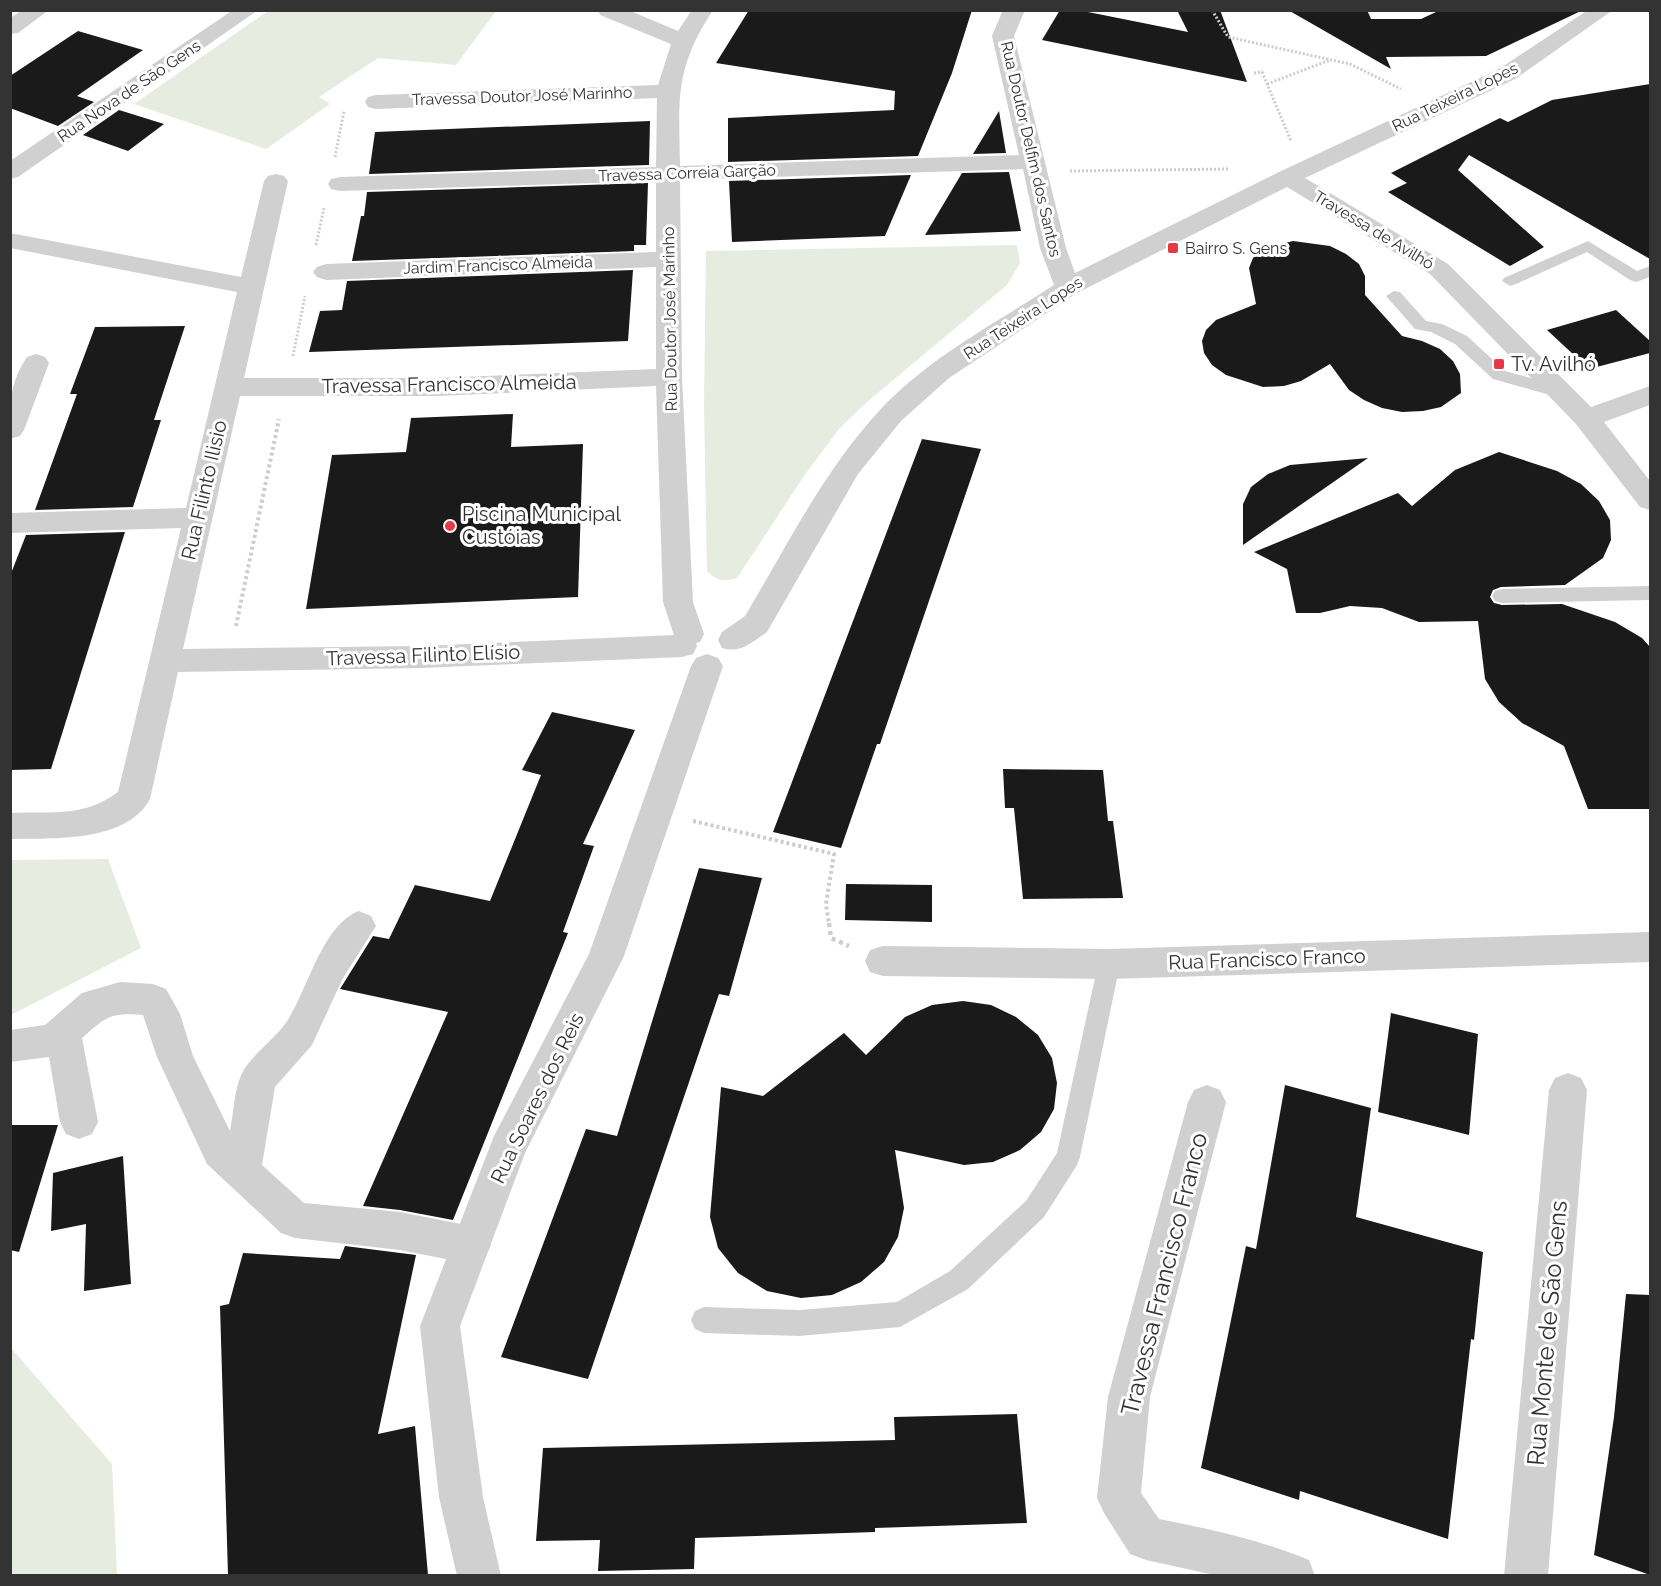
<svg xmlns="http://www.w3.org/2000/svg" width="1661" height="1586" font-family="Raleway,sans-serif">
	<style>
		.green { fill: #e6ecdf }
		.building { fill: #1a1a1a }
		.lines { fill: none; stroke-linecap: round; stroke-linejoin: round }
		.path-far2 { stroke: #cdcdcd; stroke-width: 3; stroke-dasharray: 2 2; stroke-linecap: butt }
		.path-far1 { stroke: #cdcdcd; stroke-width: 4; stroke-dasharray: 3 3; stroke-linecap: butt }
		.path { stroke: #cdcdcd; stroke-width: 4.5; stroke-dasharray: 4 4; stroke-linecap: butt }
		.service { fill: #d0d0d0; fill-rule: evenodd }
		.pedestrian { fill: #d0d0d0; fill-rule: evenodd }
		.minor { fill: #d0d0d0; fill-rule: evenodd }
		.tertiary { fill: #d0d0d0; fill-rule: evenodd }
		.poi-dot { fill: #e63946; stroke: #fff; stroke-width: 2 }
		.labels { text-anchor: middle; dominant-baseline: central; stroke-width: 6; stroke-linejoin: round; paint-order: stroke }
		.far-street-label { font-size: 16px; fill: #333; stroke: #fff }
		.far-poi-label { font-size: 16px; fill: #333; stroke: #fff; text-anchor: start }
		.poi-label { font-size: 20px; fill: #333; stroke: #fff; text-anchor: start }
		.street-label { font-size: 20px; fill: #333; stroke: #fff }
		.near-street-label { font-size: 24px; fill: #333; stroke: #fff }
	</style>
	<rect width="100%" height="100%" fill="#fff"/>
	<g class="green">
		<polygon points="268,11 268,10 496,11 456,65 378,58 319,97 330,104 266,149 134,104"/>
		<path d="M1017,245L1020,263L1007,285L868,401L839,429L804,476L737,578C725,582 716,581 707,571L704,406L706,251Z"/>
		<polygon points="108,859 141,948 11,1015 11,860"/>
		<polygon points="11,1348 112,1464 117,1575 11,1575"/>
	</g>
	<g class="building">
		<polygon points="749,10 972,10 952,73 918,156 728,162 728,118 894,110 895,91 716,63"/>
		<polygon points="1060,10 1078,10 1188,32 1177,10 1220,10 1247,82 1042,40"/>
		<polygon points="1288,10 1367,10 1371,19 1421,19 1436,12 1451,10 1583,10 1486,56 1386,57 1391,69"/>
		<polygon points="78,31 143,50 77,96 94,102 58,126 10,108 10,76"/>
		<polygon points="1650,84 1650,259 1469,155 1458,170 1544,247 1510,266 1388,192 1407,183 1391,173 1500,118 1508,122 1552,100"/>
		<polygon points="119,110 164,124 128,151 83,135"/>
		<polygon points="999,111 1006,153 973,154"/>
		<polygon points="650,121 649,165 369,174 375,132"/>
		<polygon points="1009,172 1021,231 925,235 962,173"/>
		<polygon points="911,175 885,236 732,242 729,181"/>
		<polygon points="648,183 646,245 634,245 634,251 352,261 361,216 364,216 367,192"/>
		<polygon points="1293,241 1330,246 1346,254 1359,264 1365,276 1365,295 1402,336 1422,341 1440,349 1453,361 1460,374 1461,393 1441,407 1423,411 1402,412 1382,408 1364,400 1349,390 1330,364 1301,381 1284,386 1263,387 1226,375 1212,365 1204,353 1202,341 1206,330 1216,320 1256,304 1249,268 1253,258 1262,249"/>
		<polygon points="633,270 628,341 309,352 320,311 342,310 347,281"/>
		<polygon points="1616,310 1650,341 1650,353 1589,369 1547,330"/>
		<polygon points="185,326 154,420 161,420 133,507 35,510 77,394 70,394 95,327"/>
		<polygon points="513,414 511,447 583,444 578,597 306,609 332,455 406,452 411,418"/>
		<polygon points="922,439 981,449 880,744 877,744 841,848 773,832"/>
		<polygon points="1499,452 1557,471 1581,484 1599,501 1610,520 1611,540 1603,558 1565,585 1501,587 1493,590 1490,597 1494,603 1502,605 1562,604 1615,622 1642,638 1650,647 1650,809 1588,809 1564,746 1522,723 1499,702 1485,679 1478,621 1419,622 1382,608 1350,606 1320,613 1296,613 1287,569 1254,552 1398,493 1412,506 1455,470"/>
		<polygon points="1368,458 1243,545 1243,504 1251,487 1268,474 1290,465"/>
		<polygon points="125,532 51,769 10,770 10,576 26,535"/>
		<polygon points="552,712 635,730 583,844 594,846 563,932 568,933 453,1220 400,1210 363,1206 448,1012 340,989 373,936 389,939 415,885 490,901 541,775 522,770"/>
		<polygon points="1003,769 1103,770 1108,821 1113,821 1123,898 1023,899 1014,808 1005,808"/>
		<polygon points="699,868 762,878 729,996 719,994 588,1379 501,1357 586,1129 617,1136"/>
		<polygon points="846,884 932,885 932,922 845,920"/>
		<polygon points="963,1001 991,1005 1016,1017 1038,1035 1052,1058 1057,1083 1054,1109 1041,1132 1020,1150 993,1162 964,1165 895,1150 904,1208 898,1237 884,1262 861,1282 832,1295 801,1298 767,1291 738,1273 718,1248 710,1217 721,1087 763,1096 844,1033 866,1055 905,1017 932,1005"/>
		<polygon points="1391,1013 1478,1034 1469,1135 1378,1112"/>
		<polygon points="1285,1085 1371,1108 1356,1217 1483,1252 1474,1340 1471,1339 1448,1539 1300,1491 1299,1500 1201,1468 1246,1246 1256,1249"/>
		<polygon points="10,1125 58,1125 19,1252 10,1250"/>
		<polygon points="123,1156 131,1284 84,1291 86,1224 51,1231 53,1173"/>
		<polygon points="345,1246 416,1255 378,1434 415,1426 428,1575 228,1575 220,1306 229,1304 243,1253 340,1259"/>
		<polygon points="1626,1294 1650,1295 1650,1575 1594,1555 1614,1417"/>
		<polygon points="1017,1414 1027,1523 875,1528 875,1532 695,1538 694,1569 598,1571 600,1540 536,1541 543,1448 895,1440 894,1417"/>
	</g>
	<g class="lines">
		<g class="path-far2">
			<polyline points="1212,10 1228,37 1350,64 1401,89"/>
			<polyline points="1254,73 1262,72 1291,141"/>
			<polyline points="1267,84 1330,60"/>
			<polyline points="335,157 344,111"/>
			<polyline points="1070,171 1230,169"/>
			<polyline points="316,245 324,208"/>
			<polyline points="293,356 305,296"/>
		</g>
		<g class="path-far1">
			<polyline points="236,626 279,419"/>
			<polyline points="693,821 834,854 826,904 829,924"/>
		</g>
		<polyline class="path" points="829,923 831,938 849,946"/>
		<g class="service">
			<polygon points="1588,241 1637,271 1650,266 1650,277 1636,282 1630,280 1587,252 1516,284 1510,286 1502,281 1504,278"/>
			<polygon points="1394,291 1400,292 1426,321 1442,324 1467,336 1505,371 1567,388 1570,392 1567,396 1561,398 1493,379 1455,344 1431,332 1415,329 1386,296"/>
			<polygon points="1650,586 1650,600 1502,603 1495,601 1492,596 1495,591 1502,589"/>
			<polygon points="1109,954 1117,957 1120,964 1080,1157 1077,1165 1044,1217 968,1289 900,1327 799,1336 704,1333 695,1329 691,1320 695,1311 704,1307 799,1310 897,1302 950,1271 1026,1201 1057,1153 1098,964 1101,957"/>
		</g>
		<path class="pedestrian" d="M359,911L371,916L376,926L343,978L312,1045L275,1087L262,1165L304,1203L400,1212L471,1226L485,1232L491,1245L485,1258L471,1264L400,1250L295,1238L281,1233L207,1164L157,1057L143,1015C110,1012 106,1017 82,1038L98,1122L92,1134L79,1139L66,1134L60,1122L49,1057L10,1062V1030L45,1025L82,993L120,982L153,984L166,989L180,1014L193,1056L230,1131C234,1112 234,1085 245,1068C256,1052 273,1040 285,1024C307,994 321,925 359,911Z"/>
		<g class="minor">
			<polygon points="23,10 49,10 18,33 10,34 10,18"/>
			<path d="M598,10H628L678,31L692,10H713C674,70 679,98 680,166L1019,155L992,36L1003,10H1025L1014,36L1066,248L1075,273L1279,172L1499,69L1588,10H1613L1515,79L1305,178L1448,264L1591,407L1650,386V405L1604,422L1650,481V510L1640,507L1576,424L1430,274L1287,187L1077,293L949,378L901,421L858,474L767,632C752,642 741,654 722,648L718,640L722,632L745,616C787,546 824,470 880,410C928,358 996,323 1054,285L1040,248L1023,169L680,180L682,377L693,602L704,634L700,642L696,643L697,646L693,654L682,657L421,668L178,672L150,799C126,843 53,838 10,839V813C52,811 83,818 118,792L181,528L10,533V513L186,508L237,292L10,248V233L241,277L264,181L268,176L276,174L284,176L288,181L244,378H438L656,369V267L326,280L317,277L313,272L317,267L326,264L656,252V181L340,191L331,189L328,184L331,179L340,177L656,167L657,98L376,109L368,107L365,102L368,97L376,95L658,85L671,44L600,15ZM656,386L663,602L674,635L421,646L183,649L240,396H438Z"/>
			<path d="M36,354L45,357L49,363L24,430L20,436L10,439C10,408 8,385 27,357Z"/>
			<polygon points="707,654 718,658 723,666 624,956 525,1153 460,1326 483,1497 501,1576 457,1576 439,1497 420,1326 494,1136 589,954 691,666 696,658"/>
			<polygon points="1650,932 1650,962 1109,979 883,976 870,972 865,961 870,950 883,946 1109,949"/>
			<polygon points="1568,1073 1581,1078 1587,1090 1548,1576 1504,1576 1549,1090 1555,1078"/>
			<path d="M1207,1085L1220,1090L1226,1102L1150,1397L1141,1493L1159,1519C1210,1529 1261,1540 1309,1560L1315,1576H1219L1146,1560L1130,1554L1104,1513L1097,1498L1108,1397L1188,1102L1194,1090Z"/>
		</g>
		<polygon class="tertiary" points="233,10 258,10 18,177 10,179 10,161"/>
	</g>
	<g class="poi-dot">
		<rect x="1167" y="242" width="12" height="12" rx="3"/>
		<rect x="1493" y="358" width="12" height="12" rx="3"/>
		<circle cx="450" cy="526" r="6"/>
	</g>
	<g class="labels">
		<g class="far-street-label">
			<text transform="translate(129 91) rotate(-34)">Rua Nova de São Gens</text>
			<text transform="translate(522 96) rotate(-2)">Travessa Doutor José Marinho</text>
			<text transform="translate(1455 97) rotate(-26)">Rua Teixeira Lopes</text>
			<text transform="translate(1031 149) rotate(77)">Rua Doutor Delfim dos Santos</text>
			<text transform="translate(687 173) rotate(-2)">Travessa Correia Garção</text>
			<text transform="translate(1374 230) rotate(31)">Travessa de Avilhó</text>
			<text transform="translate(498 265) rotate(-2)">Jardim Francisco Almeida</text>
			<text transform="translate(1023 318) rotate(-33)">Rua Teixeira Lopes</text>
			<text transform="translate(670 319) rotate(-91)">Rua Doutor José Marinho</text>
		</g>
		<g class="far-poi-label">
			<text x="1185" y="248">Bairro S. Gens</text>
		</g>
		<g class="poi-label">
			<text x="1511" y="364">Tv. Avilhó</text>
			<text x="462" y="514">Piscina Municipal<tspan x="462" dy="23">Custóias</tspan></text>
		</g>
		<g class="street-label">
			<text transform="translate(449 384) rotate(-1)">Travessa Francisco Almeida</text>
			<text transform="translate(204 490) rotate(-77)">Rua Filinto Ilisio</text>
			<text transform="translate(423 655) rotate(-2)">Travessa Filinto Elísio</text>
			<text transform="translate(1267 959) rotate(-2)">Rua Francisco Franco</text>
			<text transform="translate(537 1098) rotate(-64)">Rua Soares dos Reis</text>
		</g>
		<g class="near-street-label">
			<text transform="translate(1164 1274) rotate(-76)">Travessa Francisco Franco</text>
			<text transform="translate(1547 1333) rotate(-85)">Rua Monte de São Gens</text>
		</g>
	</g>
	<rect width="1661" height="1586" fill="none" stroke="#333333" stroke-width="24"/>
</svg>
